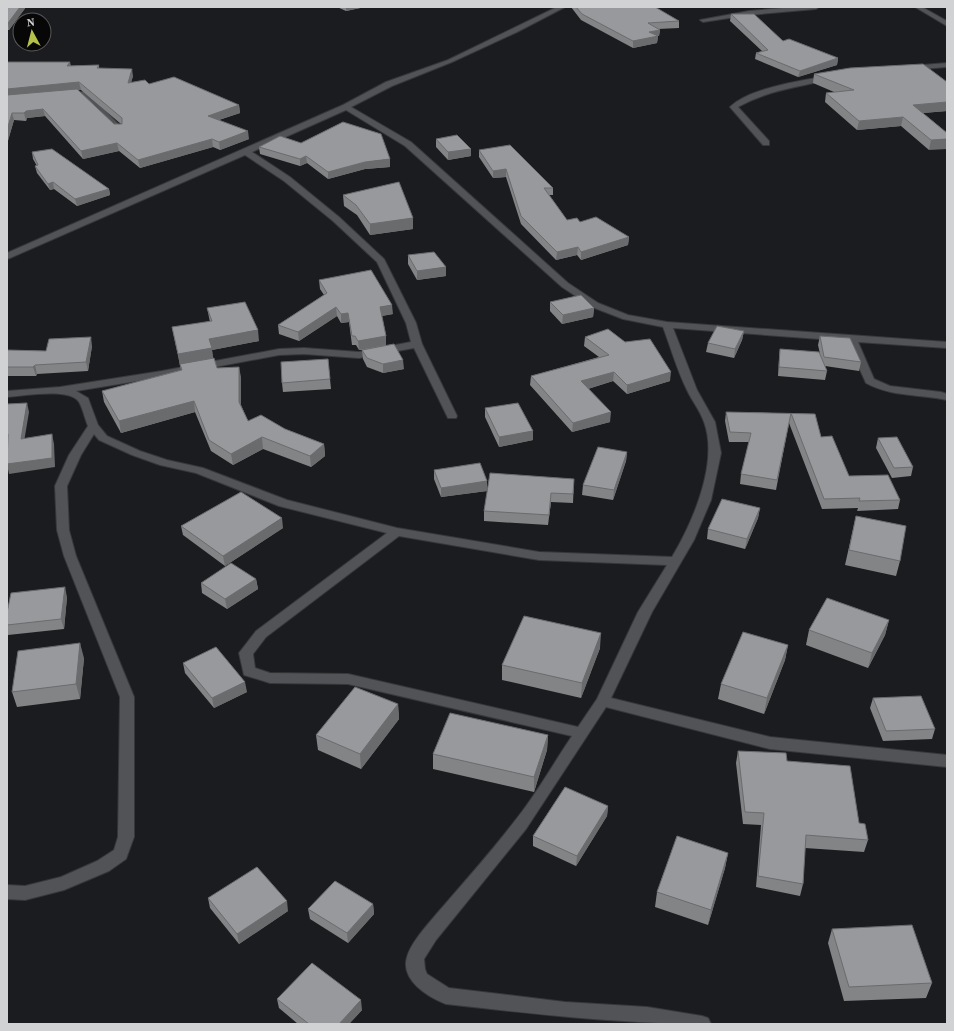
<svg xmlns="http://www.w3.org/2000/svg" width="954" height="1031" font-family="'Source Serif 4',serif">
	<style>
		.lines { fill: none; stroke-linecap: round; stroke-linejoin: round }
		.minor-casing { stroke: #37383a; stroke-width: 2 }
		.minor { fill: #525357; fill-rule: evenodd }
		.wall { fill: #828486; fill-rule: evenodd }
		.shaded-wall { fill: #6a6b6d }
		.building { fill: #97999c; stroke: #6a6b6d }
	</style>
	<rect width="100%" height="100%" fill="#1b1c1f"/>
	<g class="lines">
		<g class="minor-casing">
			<g id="minor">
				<path d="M557,7H565L517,32L452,62L392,86L351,107L411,142L568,283L598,303L628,315L667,322L947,342V348L858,342L874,379L890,386L941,392L947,394V400C920,394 891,397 866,383L847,341L673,328L697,390L715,422L721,453L711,500L694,540L652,612L611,698L770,737L947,755V767L770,749L606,707L526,829L436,940L424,959L425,969L427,974L449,988L565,1002L647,1007L702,1016L708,1018L711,1024C622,1024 534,1014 446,1004C428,997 400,980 407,957C411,942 430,922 440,910C465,881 491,852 514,822C536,795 553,764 572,736L348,684L270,683L244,675L239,653L256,631L387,533L279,506L196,473L160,465L132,455L99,440L94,434L81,455L67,486L69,530L76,556L134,697V837L126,859L109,871L64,890L25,900L7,899V885L25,886L61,877L97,861L114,850L118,837L120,697L64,556L57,530L55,486L69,455L88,426C85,419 83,409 79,402C70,387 23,396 7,397V391L60,387L162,371L279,349L304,348L359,352L411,342L406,323L377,262L333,221L284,181L245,155L10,258L7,259V253L343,105L386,82L448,60ZM346,110L405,146L562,287L592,307L623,319L663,327C671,348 677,370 687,390C692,401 700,410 704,422C719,462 693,522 672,557L539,552L397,528L287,500L203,468L167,460L140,451L107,436L98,425L88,398L76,391L162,377L279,355L304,354L359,358L414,348L447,416L448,418H456L457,416L422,344L416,323L384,259L339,217L290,177L252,152ZM399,536L539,560L667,565L638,612L597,699L578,727L348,674L270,673L255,668L253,654L266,637Z"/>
				<polygon points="795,7 819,7 816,9 749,15 703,22 700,20 749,11"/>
				<polygon points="915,7 922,7 947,21 947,26"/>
				<polygon points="947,63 947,67 910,70 907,68 910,66"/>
				<path d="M829,76L831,77V79C799,87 768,90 738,107L769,141V145H763L730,107C749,88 803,80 829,76Z"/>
				<polygon points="63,92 87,92 123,129 116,131 82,96 66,96 62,94"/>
			</g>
		</g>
		<use href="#minor" class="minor"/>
	</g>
	<g class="wall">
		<polygon points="7,7 26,7 9,30 7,30"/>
		<polygon points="337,7 365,7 346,11"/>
		<polygon points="571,7 655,7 679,21 679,28 658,29 660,30 659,36 658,36 657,43 633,48 581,20"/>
		<polygon points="731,14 783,41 838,58 837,65 798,77 755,59 756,53 762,51 730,21"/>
		<path d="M7,62L71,66L99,65V68L133,76L131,82L149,84L239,105L240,113L219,120L249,139L220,150L213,147L140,168L119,151L83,159L45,116L27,118L26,121L14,120L7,144ZM78,90H81L121,124H114Z"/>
		<polygon points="814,74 947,82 947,111 923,113 947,133 929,150 901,126 857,130 825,102 826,93 834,92 813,83"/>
		<polygon points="436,139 471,156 448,160 436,147"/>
		<polygon points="301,143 390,167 365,169 328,179 307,163 300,166 260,154 259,147"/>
		<polygon points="479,150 553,188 553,195 549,195 567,220 580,222 629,237 628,245 581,260 577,255 556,260 521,224 506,177 493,178 479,157"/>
		<polygon points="32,152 109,189 110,195 77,206 54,189 50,190 37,173 35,166 37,166 33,159"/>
		<polygon points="343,195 413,229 370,235 357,215 344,206"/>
		<polygon points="408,255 446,276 417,280 408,264"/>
		<polygon points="319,280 393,314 382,316 386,336 386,345 404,369 383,373 367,367 363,359 362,350 359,350 356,345 352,345 349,322 341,323 337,316 299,341 279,334 278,325 324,295 320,289"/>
		<polygon points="550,302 594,308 593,317 562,324 550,311"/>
		<polygon points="207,308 259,341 212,350 213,358 217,368 241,377 241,405 248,421 285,429 324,444 325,456 311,467 263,449 233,465 211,451 195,412 121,433 104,402 102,391 181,370 172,327 210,322"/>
		<polygon points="744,331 742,340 734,358 706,352 708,343"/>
		<polygon points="820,336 861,362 859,371 825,366 827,371 825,380 778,376 779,359 780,349 820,354 818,345"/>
		<polygon points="585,337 670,381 627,394 613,381 588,389 610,422 572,432 530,385 531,376 599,357 584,346"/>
		<polygon points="92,346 88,371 37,374 36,376 7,376 7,350 46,351"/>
		<polygon points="328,359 331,389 283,392 282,383"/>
		<polygon points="485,408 533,440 499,447 485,417"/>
		<polygon points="726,412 815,414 821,437 849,476 900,500 898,509 857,511 858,508 822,509 789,423 776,490 740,484 741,474 749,442 729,442 725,421"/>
		<polygon points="878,438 913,467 911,476 892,478 876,448"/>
		<polygon points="627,452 626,461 613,500 582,495 583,485"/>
		<polygon points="434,470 487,481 487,491 441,497 434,479"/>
		<polygon points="574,479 573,503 551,502 548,525 484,521 484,511"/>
		<polygon points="760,508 758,518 745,549 707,539 708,529"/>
		<polygon points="856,516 900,561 896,576 845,565"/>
		<polygon points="181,526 283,528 225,566 183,535"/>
		<polygon points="256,579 258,589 227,609 202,593 201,583"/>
		<polygon points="67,597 64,629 8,635 7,631 7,613"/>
		<polygon points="889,620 885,635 868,668 806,645 809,630"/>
		<polygon points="788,645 785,660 764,714 718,699 721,684"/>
		<polygon points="600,648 581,698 502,680 502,665"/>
		<polygon points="84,658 80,699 17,707 12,692"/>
		<polygon points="183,663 247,692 214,708 185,673"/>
		<polygon points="873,698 935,729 932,739 883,741 870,708"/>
		<polygon points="398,704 399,719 361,769 318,750 316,735"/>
		<polygon points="548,735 547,750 534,792 433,769 433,754"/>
		<polygon points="738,751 787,761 859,823 868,840 864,852 805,848 803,884 800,896 756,887 761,825 743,824 736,763"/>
		<polygon points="608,806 607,816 576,866 533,846 533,836"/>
		<polygon points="728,853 725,868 708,925 655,907 657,892"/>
		<polygon points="208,898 288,911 239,944 210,908"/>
		<polygon points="373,904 374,914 348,943 310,919 308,909"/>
		<polygon points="832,929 932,983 926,998 844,1001 828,943"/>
		<polygon points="277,999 362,1010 349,1024 298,1024 279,1008"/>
	</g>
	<g class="shaded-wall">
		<polygon points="20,7 26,7 9,30 8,23"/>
		<polygon points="346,7 365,7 346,11"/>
		<polygon points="660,30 659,36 658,36 657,43 633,48 633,41 649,32"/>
		<polygon points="838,58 837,65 798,77 800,71"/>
		<polygon points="70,62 72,70 67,66"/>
		<polygon points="132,69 133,76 129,90 128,83"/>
		<polygon points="79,82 81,90 7,97 7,89"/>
		<polygon points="947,102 947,111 911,114 913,105"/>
		<polygon points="239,105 240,113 209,123 208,116"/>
		<polygon points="43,109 45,116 27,118 26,121 24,113 26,111"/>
		<polygon points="12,113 14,120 7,144 7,130"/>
		<polygon points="903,117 901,126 857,130 859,121"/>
		<polygon points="248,131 249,139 220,150 219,142"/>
		<polygon points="212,139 213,147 140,168 138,160"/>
		<polygon points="947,139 947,149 929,150 931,140"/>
		<polygon points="117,143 119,151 83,159 81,151"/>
		<polygon points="471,149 471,156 448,160 448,152"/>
		<polygon points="306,156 307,163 300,166 300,159"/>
		<polygon points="390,159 390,167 365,169 328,179 328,172 365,162"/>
		<polygon points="506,169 506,177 493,178 493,171"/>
		<polygon points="53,182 54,189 50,190 48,184"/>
		<polygon points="109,189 110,195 77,206 75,199"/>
		<polygon points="413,218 413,229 370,235 370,224"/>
		<polygon points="629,237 628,245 581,260 581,252"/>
		<polygon points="578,247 577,255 556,260 557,252"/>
		<polygon points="446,267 446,276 417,280 417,271"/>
		<polygon points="392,305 393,314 381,316 380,307"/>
		<polygon points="336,307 337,316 299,341 298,332"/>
		<polygon points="594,308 593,317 562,324 563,315"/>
		<polygon points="348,313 349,322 341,323 341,314"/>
		<polygon points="258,330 259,341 212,350 213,360 180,366 178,354 209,339"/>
		<polygon points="744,331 742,340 734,358 735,349"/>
		<polygon points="386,336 386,345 359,350 358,341"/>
		<polygon points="91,337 92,346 88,371 86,362"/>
		<polygon points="403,360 404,369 383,373 383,364"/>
		<polygon points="35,365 37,374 36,376 33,367"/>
		<polygon points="239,367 241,377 241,413 239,402"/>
		<polygon points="614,372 613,381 581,391 581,381"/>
		<polygon points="671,372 670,381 627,394 627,385"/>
		<polygon points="194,401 195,412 121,433 119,421"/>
		<polygon points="27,403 29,412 23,448 21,439"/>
		<polygon points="611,412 610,422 572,432 573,423"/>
		<polygon points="533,431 533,440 499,447 499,437"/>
		<polygon points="52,434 54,444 55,467 9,474 7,464"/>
		<polygon points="262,437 263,449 233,465 231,454"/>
		<polygon points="324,444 325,456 311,467 310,456"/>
		<polygon points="627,452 626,461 613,500 614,490"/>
		<polygon points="487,481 487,491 441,497 441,488"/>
		<polygon points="551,493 551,502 548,525 549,515"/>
		<polygon points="760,508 758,518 745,549 747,539"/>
		<polygon points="282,518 283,528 225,566 223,556"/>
		<polygon points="256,579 258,589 227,609 225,599"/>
		<polygon points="65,587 67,597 64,629 61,619"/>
		<polygon points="889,620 885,635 868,668 872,653"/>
		<polygon points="601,633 600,648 581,698 582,683"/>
		<polygon points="80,643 84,658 80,699 76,684"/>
		<polygon points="788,645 785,660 764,714 767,698"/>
		<polygon points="245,682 247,692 214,708 212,698"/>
		<polygon points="398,704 399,719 361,769 360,754"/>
		<polygon points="548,735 547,750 534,792 534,777"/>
		<polygon points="608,806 607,816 576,866 577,856"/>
		<polygon points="728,853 725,868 708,925 711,910"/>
		<polygon points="287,901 288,911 239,944 237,934"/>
		<polygon points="373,904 374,914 348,943 347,933"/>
		<polygon points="361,1000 362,1010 349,1024 339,1024"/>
	</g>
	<g class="building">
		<polygon points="7,7 20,7 8,23 7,23"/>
		<polygon points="576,7 655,7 679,21 648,23 660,30 649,32 658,36 633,41 582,14"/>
		<polygon points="731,14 754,14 783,41 789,39 838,58 800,71 756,53 768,50"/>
		<polygon points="7,62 70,62 67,66 99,65 97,68 132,69 128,83 145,80 149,84 174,77 239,105 208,116 248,131 219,142 212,139 138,160 117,143 81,151 43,109 26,111 24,113 12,113 7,130 7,95 77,89 114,124 122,124 122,118 79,82 7,89"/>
		<polygon points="923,64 947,82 947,102 913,105 947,133 947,139 931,140 903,117 859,121 826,93 854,90 814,74 850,68"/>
		<polygon points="343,122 381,134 390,159 365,162 328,172 306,156 300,159 259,147 280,136 301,143"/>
		<polygon points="457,135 471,149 448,152 436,139"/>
		<polygon points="510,145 553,188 544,188 567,220 577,218 580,222 596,217 629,237 581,252 578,247 557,252 521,216 506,169 493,171 479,150"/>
		<polygon points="52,149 109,189 75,199 53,182 48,184 35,166 38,165 32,152"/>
		<polygon points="399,182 413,218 370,224 356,205 343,195"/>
		<polygon points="434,252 446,267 417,271 408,255"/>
		<polygon points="371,270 392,305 380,307 386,336 358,341 355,336 352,336 348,313 341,314 336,307 298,332 278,325 327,293 319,280"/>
		<polygon points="581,295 594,308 563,315 550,302"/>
		<polygon points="245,302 258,330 209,339 212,348 178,354 172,327 212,321 207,308"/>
		<polygon points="717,326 744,331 735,349 708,343"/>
		<polygon points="608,329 625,342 650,339 671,372 627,385 614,372 581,381 611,412 573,423 531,376 609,355 585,337"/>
		<polygon points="820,336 850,338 861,362 824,357"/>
		<polygon points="91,337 86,362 35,365 33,367 7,367 7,350 46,351 49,339"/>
		<polygon points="394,344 403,360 383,364 367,358 362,350"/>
		<polygon points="780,349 819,352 827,371 779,367"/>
		<polygon points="214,358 217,368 239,367 239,402 248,421 261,415 285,429 324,444 310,456 262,437 231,454 209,440 194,401 119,421 102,391 182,370 180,364"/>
		<polygon points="328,359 330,379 282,383 281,362"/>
		<polygon points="27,403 21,439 52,434 52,458 7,464 8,434 7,434 7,404"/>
		<polygon points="518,403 533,431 499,437 485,408"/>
		<polygon points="726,412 815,414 821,437 832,436 849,476 888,475 900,500 859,501 860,498 824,499 791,413 777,480 741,474 751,433 730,432"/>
		<polygon points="897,437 913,467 894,468 878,438"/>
		<polygon points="598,447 627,452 614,490 583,485"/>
		<polygon points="480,463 487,481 441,488 434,470"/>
		<polygon points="490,473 574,479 573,494 551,493 549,515 484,511"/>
		<polygon points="241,492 282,518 223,556 181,526"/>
		<polygon points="722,499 760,508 747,539 708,529"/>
		<polygon points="856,516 906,526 900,561 849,550"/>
		<polygon points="231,563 256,579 225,599 201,583"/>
		<polygon points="65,587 61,619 7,625 7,613 11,593"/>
		<polygon points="827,598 889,620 872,653 809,630"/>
		<polygon points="524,616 601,633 582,683 502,665"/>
		<polygon points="743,632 788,645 767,698 721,684"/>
		<polygon points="80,643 76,684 12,692 18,651"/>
		<polygon points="216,647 245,682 212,698 183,663"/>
		<polygon points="355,687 398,704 360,754 316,735"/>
		<polygon points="921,696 935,729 886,731 873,698"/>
		<polygon points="450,713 548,735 534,777 433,754"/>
		<polygon points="738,751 786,753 787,761 850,766 859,823 865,824 868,840 806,835 803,884 758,876 764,813 745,812"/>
		<polygon points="565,787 608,806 577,856 533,836"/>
		<polygon points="677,836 728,853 711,910 657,892"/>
		<polygon points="257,867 287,901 237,934 208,898"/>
		<polygon points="335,881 373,904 347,933 308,909"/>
		<polygon points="912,925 932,983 849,987 832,929"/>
		<polygon points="312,963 361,1000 339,1024 309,1024 277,999"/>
	</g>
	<rect width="954" height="1031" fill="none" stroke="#d1d2d4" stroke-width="16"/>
	<g transform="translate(32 32) rotate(353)"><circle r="19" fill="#070708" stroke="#58585a"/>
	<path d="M0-3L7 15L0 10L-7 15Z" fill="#b5c24a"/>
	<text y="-6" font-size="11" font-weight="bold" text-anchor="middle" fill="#d1d2d4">N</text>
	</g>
</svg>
